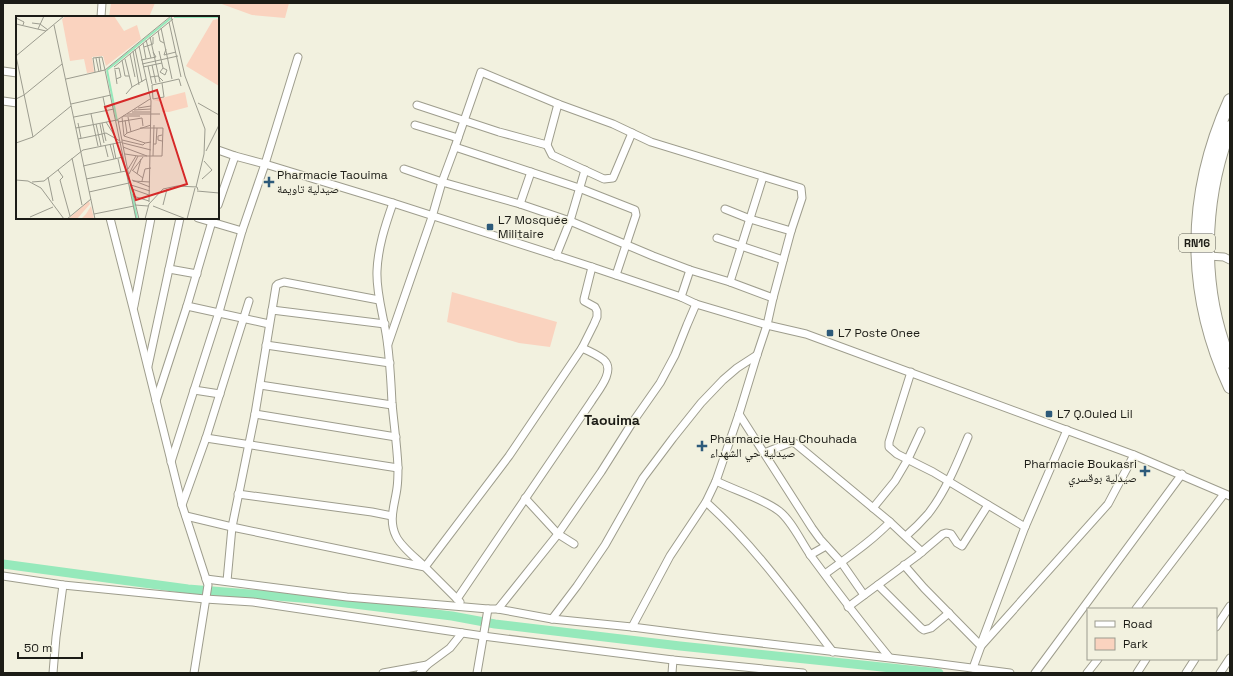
<svg xmlns="http://www.w3.org/2000/svg" width="1233" height="676" font-family="'Space Grotesk','Noto Naskh Arabic',sans-serif">
	<style>
		.green { fill: #fad3bf }
		.lines { fill: none; stroke-linecap: round; stroke-linejoin: round }
		.canal { stroke: #96e9bb; stroke-width: 9 }
		.minor-casing { stroke: #9e9d8d; stroke-width: 9 }
		.trunk-casing { stroke: #9e9d8d; stroke-width: 14 }
		.minor { stroke: #fff; stroke-width: 7 }
		.trunk { stroke: #fff; stroke-width: 12 }
		.poi-dot { fill: #2d5a7a; stroke: #f2f1df; stroke-width: 1.5 }
		.labels { text-anchor: middle; dominant-baseline: central; stroke-width: 3; stroke-linejoin: round; paint-order: stroke }
		.shield { fill: #f2f1df; stroke: #5c5c52; stroke-width: 1 }
		.shield-label { font-size: 11px; font-weight: bold; fill: #1c1c16 }
		.poi-label { font-size: 12px; fill: #1c1c16; stroke: #f2f1df; text-anchor: start }
		.quarter-label { font-size: 14px; font-weight: bold; fill: #1c1c16; stroke: #f2f1df }
		.inset-river { fill: none; stroke: #96e9bb; stroke-width: 2 }
		.inset-road { fill: none; stroke: #9c9c8f; stroke-width: 1 }
		.view { fill: #d62828; fill-opacity: 0.15; stroke: #d62828; stroke-width: 2 }
		.inset-edge { fill: none; stroke: #1c1c16; stroke-width: 2 }
	</style>
	<rect width="100%" height="100%" fill="#f2f1df"/>
	<g class="green">
		<polygon points="111,3 155,3 149,17 109,17"/>
		<polygon points="219,3 289,3 285,18 252,15"/>
		<polygon points="452,292 557,322 550,347 519,343 447,322"/>
	</g>
	<g class="lines">
		<polyline class="canal" points="3,564 188,589 313,599 452,616 495,624 680,646 939,673"/>
		<g class="minor-casing">
			<g id="minor">
				<polyline points="101,17 102,3"/>
				<polyline points="3,71 17,73"/>
				<polyline points="3,101 17,103"/>
				<polyline points="558,104 547,145 552,155 604,179 613,178 632,133"/>
				<polyline points="417,105 499,132 547,145"/>
				<polyline points="415,125 458,138"/>
				<polyline points="455,147 579,188 635,210 636,215 616,275"/>
				<polyline points="218,150 235,156 265,164 393,203 592,267 681,297 696,304 767,325 806,334 1134,455 1230,496"/>
				<polyline points="404,169 442,182 520,204 570,221 653,256 690,270 730,282 773,298"/>
				<path d="M393,203C385,226 378,247 377,271C376,294 384,317 387,340C390,361 391,382 392,403C394,425 397,445 398,467C398,474 398,481 397,488C395,504 388,520 396,536C401,547 416,558 425,567L509,456L582,348L594,324L597,317V311L595,307L584,301V299L592,267"/>
				<polyline points="520,204 531,172"/>
				<polyline points="218,205 235,156"/>
				<polyline points="725,209 750,219 791,231"/>
				<polyline points="110,218 133,308 182,505 208,585 194,673"/>
				<polyline points="198,218 242,231"/>
				<polyline points="717,238 783,260"/>
				<polyline points="556,256 570,221 585,170"/>
				<polyline points="1208,256 1224,257 1230,260"/>
				<polyline points="169,269 197,274"/>
				<polyline points="730,282 763,177"/>
				<polyline points="681,297 690,270"/>
				<polyline points="134,306 151,218"/>
				<polyline points="187,306 269,324"/>
				<polyline points="272,310 385,324"/>
				<polyline points="388,344 432,217 442,182 455,147 458,138 481,72 558,104 613,124 651,142 801,188 802,198 791,231 773,298 767,325 757,355 739,414 716,481 706,502 670,556 632,627"/>
				<polyline points="266,345 390,363"/>
				<polyline points="148,366 180,218"/>
				<polyline points="911,372 889,442 889,447 897,454 933,472 1025,527"/>
				<polyline points="260,385 392,405"/>
				<polyline points="194,390 220,394"/>
				<polyline points="156,401 187,306 213,218"/>
				<polyline points="255,414 396,437"/>
				<polyline points="739,414 812,528 820,539 841,562 864,595"/>
				<polyline points="206,438 398,468"/>
				<polyline points="764,453 792,442 796,444 890,522 922,552"/>
				<polyline points="171,462 219,312 242,231 265,164 298,57"/>
				<path d="M716,481C734,490 764,499 779,511C792,521 801,542 811,556C836,590 862,624 889,657"/>
				<polyline points="238,494 372,512 392,516"/>
				<polyline points="525,498 558,534 574,544"/>
				<path d="M706,502C755,546 793,600 833,652"/>
				<polyline points="182,505 206,438 249,301"/>
				<polyline points="873,508 895,481 908,459 921,431"/>
				<polyline points="186,516 232,527 425,567 460,602"/>
				<path d="M906,536C914,529 921,522 928,514C946,491 957,463 968,437"/>
				<polyline points="810,555 826,546"/>
				<polyline points="904,565 924,588 981,646 973,668"/>
				<path d="M825,574C848,557 871,542 890,522"/>
				<polyline points="3,576 63,585 205,599 253,602 483,636 673,660 803,673"/>
				<polyline points="206,579 347,597 465,607 488,609 498,609 552,619 632,627 718,638 933,663 1010,673"/>
				<polyline points="227,581 232,527 255,414 276,286 278,284 284,282 379,300"/>
				<polyline points="878,585 921,628 924,630 931,628 949,613"/>
				<path d="M457,599L591,402C597,392 616,371 604,360C598,355 589,351 582,348"/>
				<polyline points="848,607 917,556 943,534 946,533 951,534 957,543 962,546 988,505"/>
				<polyline points="498,609 558,534 601,472 632,423 660,383 675,355 687,325 696,304"/>
				<polyline points="1136,609 1224,494"/>
				<polyline points="552,619 577,586 605,545 643,478 673,438 701,403 723,380 737,368 757,355"/>
				<polyline points="1216,627 1230,606"/>
				<polyline points="982,641 1025,527 1067,430"/>
				<polyline points="981,646 1108,504 1134,455"/>
				<polyline points="53,673 56,637 63,585"/>
				<polyline points="383,673 427,665"/>
				<polyline points="420,673 427,665 450,648 462,633"/>
				<polyline points="477,673 488,609"/>
				<polyline points="672,673 673,660"/>
				<polyline points="1035,673 1182,474"/>
				<polyline points="1087,673 1098,659"/>
				<polyline points="1137,673 1146,659"/>
				<polyline points="1186,673 1195,659"/>
				<polyline points="1220,673 1230,658"/>
			</g>
		</g>
		<g class="trunk-casing">
			<g id="trunk">
				<path d="M1230,100C1187,195 1186,292 1230,387"/>
				<path d="M1230,127C1202,200 1199,288 1230,362"/>
			</g>
		</g>
		<use href="#minor" class="minor"/>
		<use href="#trunk" class="trunk"/>
	</g>
	<g class="poi-dot">
		<path d="M267 176h4v4h4v4h-4v4h-4v-4h-4v-4h4z"/>
		<rect x="486" y="223" width="8" height="8" rx="2"/>
		<rect x="826" y="329" width="8" height="8" rx="2"/>
		<rect x="1045" y="410" width="8" height="8" rx="2"/>
		<path d="M700 440h4v4h4v4h-4v4h-4v-4h-4v-4h4z"/>
		<path d="M1143 465h4v4h4v4h-4v4h-4v-4h-4v-4h4z"/>
	</g>
	<g class="labels">
		<rect class="shield" x="1179" y="234" width="36" height="18" rx="3"/>
		<g class="shield-label">
			<text x="1197" y="243">RN16</text>
		</g>
		<g class="poi-label">
			<text x="277" y="175">Pharmacie Taouima<tspan x="277" dy="14">صيدلية تاويمة</tspan></text>
			<text x="498" y="220">L7 Mosquée<tspan x="498" dy="14">Militaire</tspan></text>
			<text x="838" y="333">L7 Poste Onee</text>
			<text x="1057" y="414">L7 Q.Ouled Lil</text>
			<text x="710" y="439">Pharmacie Hay Chouhada<tspan x="710" dy="14">صيدلية حي الشهداء</tspan></text>
			<text x="1137" y="464" text-anchor="end">Pharmacie Boukasri<tspan x="1137" dy="14">صيدلية بوقسري</tspan></text>
		</g>
		<g class="quarter-label">
			<text x="612" y="420">Taouima</text>
		</g>
	</g>
	<g transform="translate(16 16)">
		<rect width="203" height="203" fill="#f2f1df"/>
		<path d="M50,0H98L108,15L121,9L125,23L90,50L87,40L76,41L78,56L71,57L68,43L54,45L46,3ZM203,3V70L170,50L197,4ZM169,76L172,91L153,96H146V86L138,84ZM73,185L74,188L61,203H52ZM75,190L78,203H65L70,198Z" fill="#fad3bf"/>
		<path class="inset-river" d="M158,1H203M91,54L101,105M91,54L155,2M114,169L121,203"/>
		<path class="inset-road" d="M155,0L169,60L189,113L188,138L180,171M0,2L8,6L7,9M153,6L165,61M16,7L24,8L32,14M0,8L30,15M38,9L79,203M145,12L156,63M22,13L28,0M142,15L144,25L148,27M134,21L144,66M130,24L135,42M127,27L130,43M123,30L135,85L133,186M128,31L137,28V21M119,33L126,66M150,33L148,39L160,36M117,35L123,69M143,35L147,52L144,56L149,59L151,54L147,52M114,38L119,61M0,40L17,121M0,40L48,0M83,41L85,55M80,42L83,56M109,43L116,71L110,78M106,44L109,60H113M125,44L140,41L137,36M126,48L162,40M136,49L140,67M132,50L136,68M98,51L157,3M127,51L146,47M98,53L103,52L105,61L100,63M89,54L120,203M99,54L101,68M79,56L77,42L86,41L89,54M134,61L142,60L147,65M50,63L89,54L155,0M146,67L148,81L137,83L136,69L150,66L163,63L165,70M116,71L130,63M87,81L90,95M0,83L8,79L46,48M182,87L203,99M55,88L95,79M122,92L135,90M118,94L135,93M116,96H135M75,98L82,130M111,98H144M107,100H124M58,101L98,93M106,101L108,120M112,101L115,116M102,104L114,166M109,104L111,117M90,106L100,122M102,106L126,102L127,110M62,107L65,122M86,107L90,125M80,108L85,130M135,109L111,117L108,120L129,127L135,126M60,112L101,104L134,83M62,123L86,118L84,108M106,124L127,129L129,127M146,125L142,124V120L146,119M0,127L17,121L55,90M88,127L86,118L90,117L104,125M107,127L135,134M94,128L98,143M97,128L100,143M137,128H140L141,112M89,129L92,141M107,131L131,140M190,135L203,109M109,138L122,140H146L147,112H124M137,140L138,109M56,142L66,189M102,143L105,156M67,150L107,141M112,153L120,140M42,154L47,161L44,164L54,200M116,154L127,162M117,154L127,141M113,158L122,140M121,158L125,143M32,161L37,185M70,163L110,155M186,163L196,154L188,145M0,164L12,165L25,172L48,203M116,164L134,171M117,165L134,166M126,165L129,153L135,152M16,166L28,165L67,134L106,126M115,169L134,175M116,173L133,179M181,175L203,177M73,176L113,167M117,178L123,203M117,180L133,185M119,189L132,190M147,189L151,173M137,190L170,203M78,198L118,190M14,201L37,191M51,203L75,183M129,203L133,188L147,173L161,170L181,171L182,174M171,203L179,172"/>
		<path class="view" d="M141,74L171,168L120,184L89,91Z"/>
		<rect width="203" height="203" class="inset-edge"/>
	</g>
	<rect width="1233" height="676" fill="none" stroke="#1c1c16" stroke-width="8"/>
	<rect x="1087" y="608" width="130" height="52" fill="#f2f1df" stroke="#9c9c8f"/>
	<rect x="1095" y="621" width="20" height="6" fill="#ffffff" stroke="#9c9c8f"/>
	<text x="1123" y="628" font-size="12" fill="#1c1c16">Road</text>
	<rect x="1095" y="638" width="20" height="12" fill="#fad3bf" stroke="#9c9c8f"/>
	<text x="1123" y="648" font-size="12" fill="#1c1c16">Park</text>
	<path d="M18 652v6h64v-6" fill="none" stroke="#1c1c16" stroke-width="2"/>
	<text x="24" y="652" font-size="12" fill="#1c1c16" stroke="#f2f1df" stroke-width="3" paint-order="stroke">50 m</text>
</svg>
